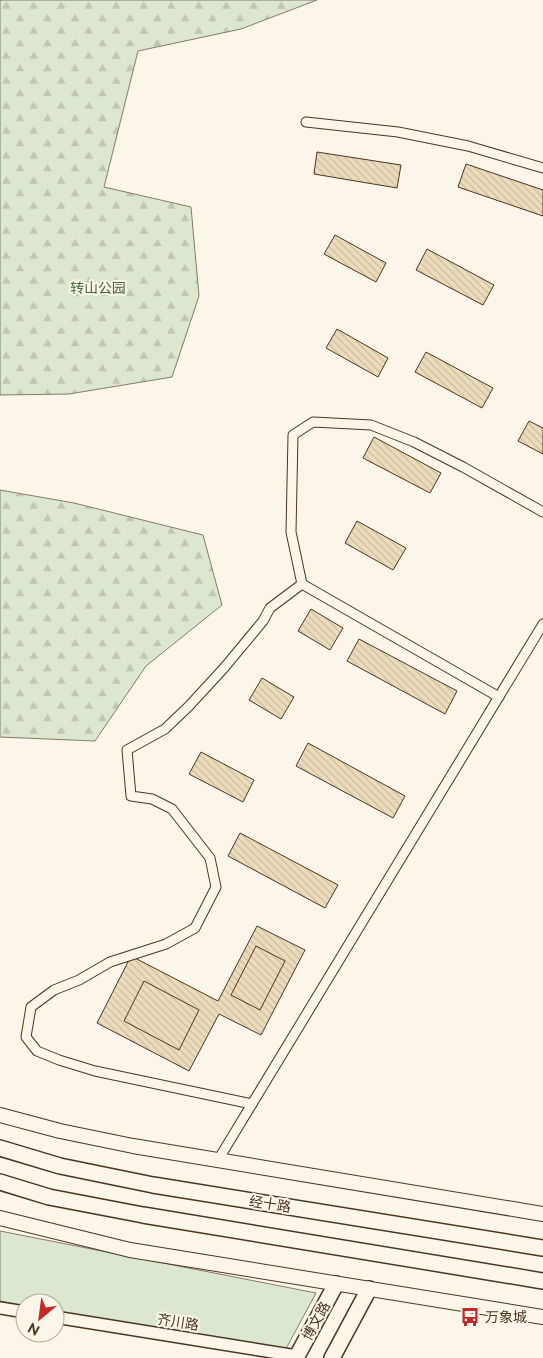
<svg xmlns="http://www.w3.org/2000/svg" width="543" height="1358" font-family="Raleway,'Noto Sans SC',sans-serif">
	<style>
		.grass { fill: #dce7d0; stroke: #887966 }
		.forest { fill: url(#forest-firs); stroke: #887966 }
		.building { fill: url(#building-back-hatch); stroke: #4a3520 }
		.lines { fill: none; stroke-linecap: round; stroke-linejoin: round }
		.minor-casing { stroke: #4a3520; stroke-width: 11 }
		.tertiary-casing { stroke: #4a3520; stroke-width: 14 }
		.secondary-casing { stroke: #4a3520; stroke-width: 16 }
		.primary-casing { stroke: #4a3520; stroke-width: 18 }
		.trunk-casing { stroke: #4a3520; stroke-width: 18 }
		.minor { stroke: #fbf6e9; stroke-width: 9 }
		.tertiary { stroke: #fbf6e9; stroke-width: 11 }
		.secondary { stroke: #fbf6e9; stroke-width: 14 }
		.primary { stroke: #fbf6e9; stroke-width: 15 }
		.trunk { stroke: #fbf6e9; stroke-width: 15 }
		.labels { text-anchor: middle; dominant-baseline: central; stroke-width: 4; stroke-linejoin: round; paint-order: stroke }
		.park-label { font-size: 14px; fill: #436837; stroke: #fbf6e9 }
		.street-label { font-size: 14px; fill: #4a3520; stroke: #fbf6e9 }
		.poi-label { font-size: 14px; fill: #4a3520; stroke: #fbf6e9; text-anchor: start }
	</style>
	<defs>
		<pattern id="forest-firs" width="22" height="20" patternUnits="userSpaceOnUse" patternTransform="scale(1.25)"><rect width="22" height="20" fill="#dce7d0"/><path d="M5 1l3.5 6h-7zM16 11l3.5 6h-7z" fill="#bec7b2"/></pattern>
		<pattern id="building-back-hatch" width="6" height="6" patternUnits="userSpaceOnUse" patternTransform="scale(1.25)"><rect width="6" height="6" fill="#ecdcbc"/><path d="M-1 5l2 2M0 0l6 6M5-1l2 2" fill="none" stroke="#ccbda1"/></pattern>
	</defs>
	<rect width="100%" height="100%" fill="#fbf6e9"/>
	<polygon class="grass" points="0,1231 316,1293 281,1358 55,1312 55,1303 25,1303 25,1306 0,1301"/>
	<g class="forest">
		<polygon points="0,0 317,0 241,29 138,51 104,187 191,207 199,296 172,377 69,394 0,395"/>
		<polygon points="0,490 74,503 203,535 222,605 146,666 95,741 0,737"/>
	</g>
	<g class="building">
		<polygon points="317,152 401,165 397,188 314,174"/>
		<polygon points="466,164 543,190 543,216 458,187"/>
		<polygon points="335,235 386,263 376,282 324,254"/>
		<polygon points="427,249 494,285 483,305 416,270"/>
		<polygon points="337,329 388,358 378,377 326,348"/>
		<polygon points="426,352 493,388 482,408 415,372"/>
		<polygon points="529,421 543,428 543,454 518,441"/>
		<polygon points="374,437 441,473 430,493 363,458"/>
		<polygon points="357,521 406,548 393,570 345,543"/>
		<polygon points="311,609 343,628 330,650 298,631"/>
		<polygon points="359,639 457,691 445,714 347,661"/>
		<polygon points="262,678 294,697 281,719 249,700"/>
		<polygon points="308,743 405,796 393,818 296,766"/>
		<polygon points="201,752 254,780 243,802 189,774"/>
		<polygon points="240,833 338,885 325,908 228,856"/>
		<polygon points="257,926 305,950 261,1035 219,1014 189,1071 97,1023 131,956 218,1001"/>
		<polygon points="256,946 285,961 260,1010 231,995"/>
		<polygon points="144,981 199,1010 179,1050 124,1021"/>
	</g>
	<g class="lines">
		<g class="minor-casing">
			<g id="minor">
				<polyline points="306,122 398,132 468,146 543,168"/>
				<polyline points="302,584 499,697"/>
				<polyline points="252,1104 95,1071 59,1060 37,1051 26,1037 31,1007 54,990 79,980 110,962 166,944 195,928 216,887 210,858 172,809 152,799 131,796 127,750 165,729 189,706 224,668 263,621 270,608 302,584 291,532 293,435 313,422 371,425 414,442 463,467 543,512"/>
				<polyline points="218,1160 543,624"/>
			</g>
		</g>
		<g class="tertiary-casing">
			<g id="tertiary">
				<polyline points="0,1308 25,1312"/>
				<polyline points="55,1317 297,1356"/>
			</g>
		</g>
		<g class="secondary-casing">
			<g id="secondary">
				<polyline points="0,1115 60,1131 133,1146 543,1214"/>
				<polyline points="0,1218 130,1250 543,1317"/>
			</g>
		</g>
		<g class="primary-casing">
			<g id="primary">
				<polyline points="296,1358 336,1284"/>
				<polyline points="332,1358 369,1289"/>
			</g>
		</g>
		<g class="trunk-casing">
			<g id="trunk">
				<polyline points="0,1148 60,1166 153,1185 543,1248"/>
				<polyline points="0,1182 49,1197 143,1215 543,1281"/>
			</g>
		</g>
		<use href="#minor" class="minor"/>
		<use href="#tertiary" class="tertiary"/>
		<use href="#secondary" class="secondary"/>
		<use href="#primary" class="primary"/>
		<use href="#trunk" class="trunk"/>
	</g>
	<defs>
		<g id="bus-bare" transform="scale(1.5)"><path d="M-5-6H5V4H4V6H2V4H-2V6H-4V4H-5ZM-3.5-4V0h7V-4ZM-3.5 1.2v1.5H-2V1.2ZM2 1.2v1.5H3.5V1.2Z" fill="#c62828" stroke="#fbf6e9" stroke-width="2.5" paint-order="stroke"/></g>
	</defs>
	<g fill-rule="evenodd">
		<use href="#bus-bare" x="470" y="1317"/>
	</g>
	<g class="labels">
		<g class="park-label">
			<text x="98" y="288">转山公园</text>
		</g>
		<g class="street-label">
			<text transform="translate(270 1204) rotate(9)">经十路</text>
			<text transform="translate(316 1321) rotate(-61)">博文路</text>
			<text transform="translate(178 1322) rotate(9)">齐川路</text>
		</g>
		<g class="poi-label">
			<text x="485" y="1317">万象城</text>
		</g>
	</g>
	<g transform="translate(40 1318) rotate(209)"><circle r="24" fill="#fbf6e9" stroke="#b4a999"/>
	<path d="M0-4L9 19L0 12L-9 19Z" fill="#c62828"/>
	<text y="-8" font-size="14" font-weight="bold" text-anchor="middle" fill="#4a3520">N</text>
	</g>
</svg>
